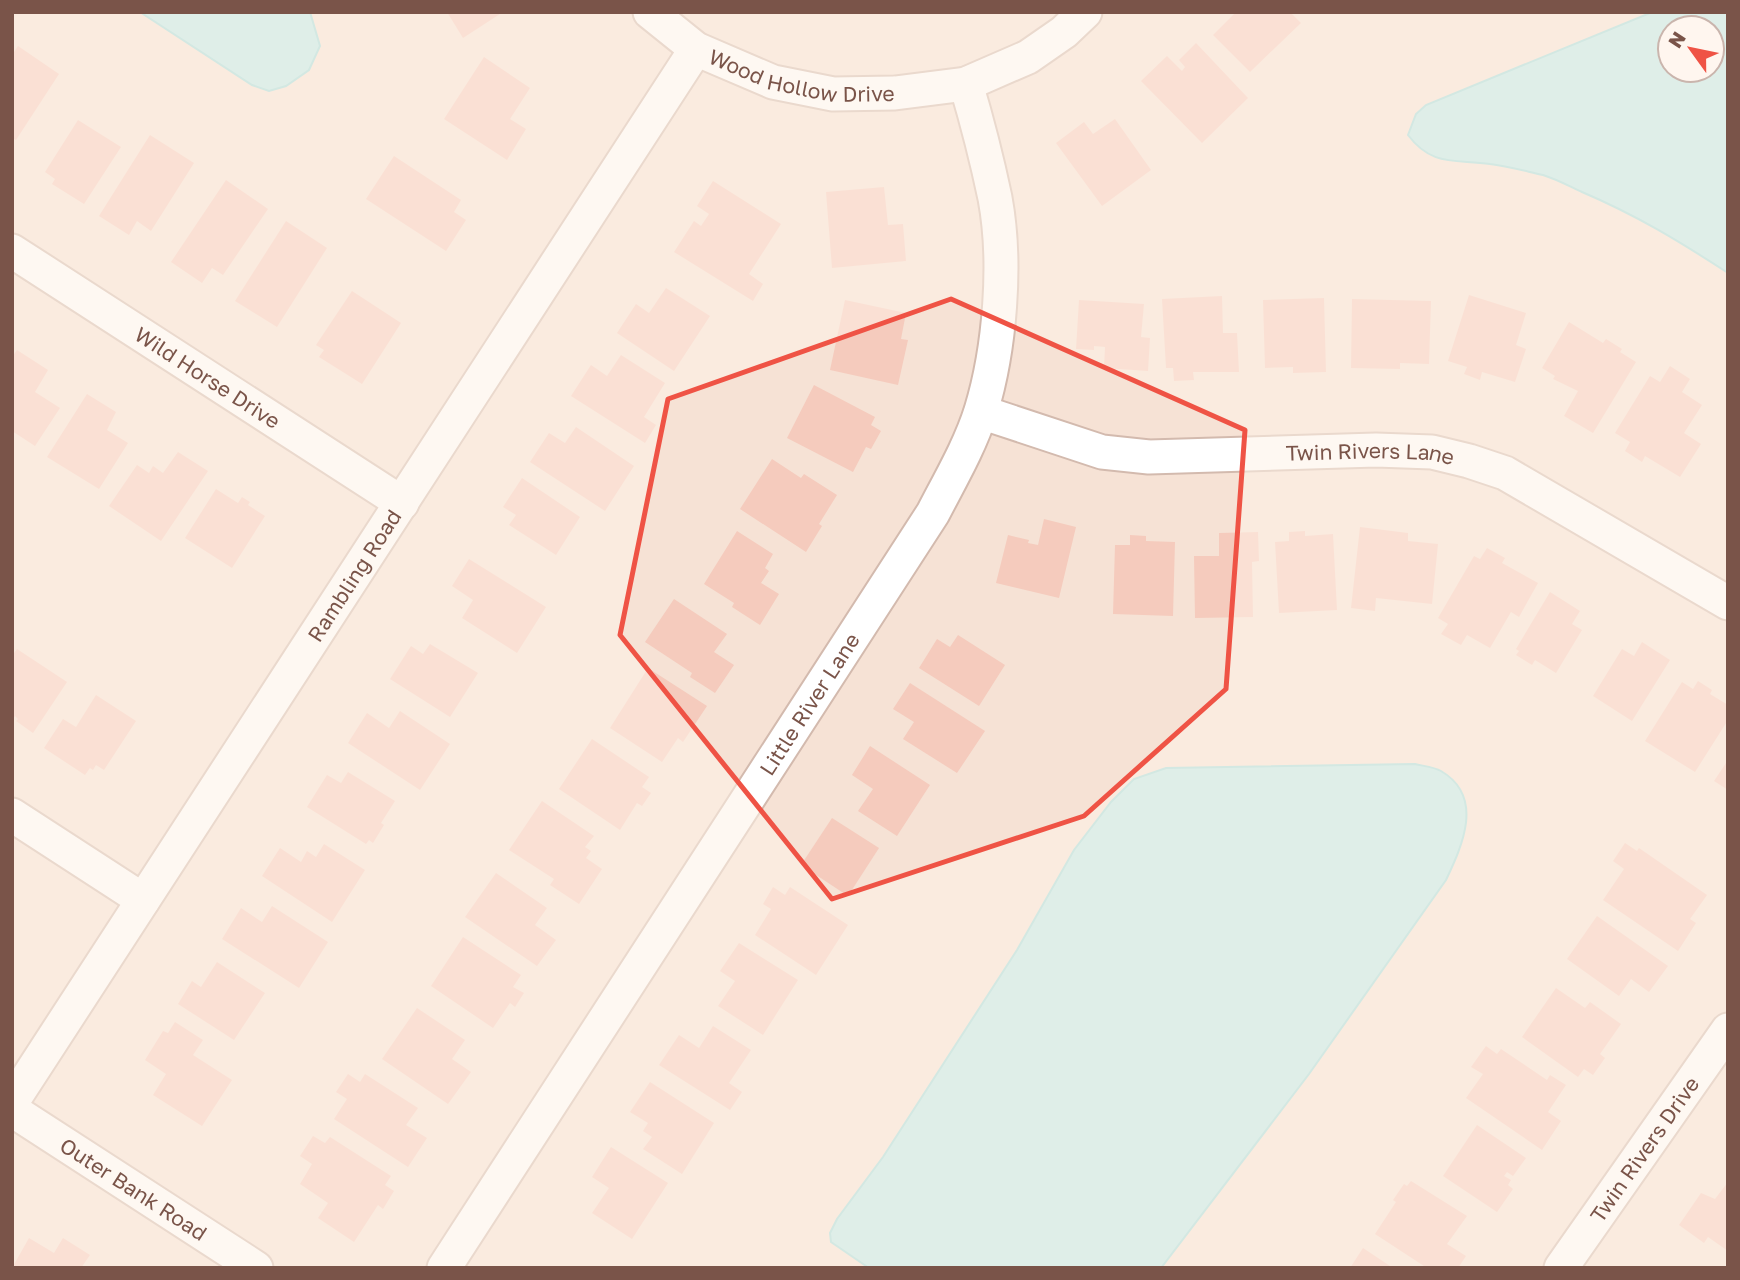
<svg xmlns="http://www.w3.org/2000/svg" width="1740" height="1280" font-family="'Golos Text',sans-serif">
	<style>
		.residential { fill: #f6e2d5; fill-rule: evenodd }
		.water { fill: #bae9e9; stroke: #9fdbdc; stroke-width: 2; fill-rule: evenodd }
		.building { fill: #f5cbbd }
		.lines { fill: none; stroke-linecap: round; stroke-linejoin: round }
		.minor-casing { stroke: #d3baae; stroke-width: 37 }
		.minor { stroke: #fff; stroke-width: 33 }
		.marked { fill: none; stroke: #ef5345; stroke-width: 5; stroke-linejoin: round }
		.labels { text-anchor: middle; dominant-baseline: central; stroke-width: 6; stroke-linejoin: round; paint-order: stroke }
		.street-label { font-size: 21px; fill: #7a5449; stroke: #fff6ef }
	</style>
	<rect width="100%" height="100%" fill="#fef2e7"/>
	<path class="residential" d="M12,12H1728V1268H12ZM1670,28H1712V70H1670Z"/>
	<g class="water">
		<polygon points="140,12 310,12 320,46 309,70 286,86 269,91 252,85"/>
		<path d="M1728,12V273C1679,241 1636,215 1582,192C1569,186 1556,179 1543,175C1525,171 1507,166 1490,164C1455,159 1432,167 1408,135L1416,114L1426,105L1650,13ZM1670,28H1712V70H1670Z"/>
		<path d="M1415,764C1423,766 1434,767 1441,771C1485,797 1462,846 1446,880L1309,1074L1161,1268H869L831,1242L830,1233L837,1219L883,1157L1017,950L1074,850L1111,802L1134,779L1166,768Z"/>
	</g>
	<g class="building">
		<polygon points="447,12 503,12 463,38"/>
		<polygon points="1236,12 1290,12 1301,23 1250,72 1213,35"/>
		<polygon points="1196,43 1248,98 1202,143 1141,81 1167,56 1182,71 1185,67 1179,60"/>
		<polygon points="18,46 59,74 16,140 12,138 12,55"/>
		<polygon points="484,57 530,88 510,119 526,129 507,160 444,119"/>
		<polygon points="1115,119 1151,170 1102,206 1056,143 1084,122 1093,134"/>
		<polygon points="78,120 121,147 84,204 52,184 55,179 45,172"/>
		<polygon points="150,135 194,163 151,231 137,221 129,235 99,216"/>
		<polygon points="394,156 461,200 454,212 466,220 446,251 366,199"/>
		<polygon points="226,180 268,209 223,275 212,268 202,283 171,262"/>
		<polygon points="713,181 781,224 749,274 763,284 753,301 674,252 694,221 701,226 709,214 697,206"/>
		<polygon points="884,187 888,225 903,224 906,261 832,268 826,192"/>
		<polygon points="286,221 327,248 277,327 235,301"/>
		<polygon points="666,288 710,316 674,371 617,333 636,304 649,313"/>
		<polygon points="352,291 401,323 362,384 319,357 324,350 316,345"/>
		<polygon points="1469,295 1526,313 1516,345 1526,349 1515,382 1482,372 1480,380 1464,374 1467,367 1448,361"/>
		<polygon points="1222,296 1223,333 1237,333 1239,372 1193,372 1194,380 1174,381 1173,368 1166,368 1162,299"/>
		<polygon points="1324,298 1326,372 1293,373 1293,367 1265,368 1263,300"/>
		<polygon points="1352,299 1431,301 1429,364 1400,363 1400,369 1351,368"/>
		<polygon points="845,300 906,313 901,339 908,340 898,385 830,370"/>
		<polygon points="1079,300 1144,304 1141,337 1150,338 1148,371 1104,368 1105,347 1094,346 1094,350 1076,349"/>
		<polygon points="1569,322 1603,343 1606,339 1622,349 1620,352 1636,362 1593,433 1564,416 1578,391 1553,379 1555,376 1542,368"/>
		<polygon points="17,350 48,370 35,392 60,408 35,446 12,431 12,357"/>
		<polygon points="621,355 665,383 644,417 656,425 645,443 571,396 591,365 607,376"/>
		<polygon points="1670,366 1690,379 1682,392 1702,405 1684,433 1701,444 1680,477 1645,456 1642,462 1625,451 1630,442 1615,433 1650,376 1660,382"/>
		<polygon points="814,385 875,417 871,425 881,431 871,449 866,447 853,472 787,438"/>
		<polygon points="87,394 116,412 107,430 128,443 99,489 47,457"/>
		<polygon points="576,427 634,466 605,511 530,462 549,433 565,443"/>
		<polygon points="178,452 208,471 161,541 109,506 137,465 149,473 153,466 163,473"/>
		<polygon points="772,459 801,478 804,474 837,495 819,524 822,526 806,552 740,509"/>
		<polygon points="522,478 580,517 556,555 509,525 516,515 503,507"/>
		<polygon points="216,489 238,503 242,497 250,502 248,505 265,516 232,568 185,538"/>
		<polygon points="1044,519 1076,527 1059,598 996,583 1008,535 1029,540 1028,543 1038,545"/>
		<polygon points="1360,527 1408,533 1408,541 1438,544 1432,604 1376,598 1375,611 1351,608"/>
		<polygon points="737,531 773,554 765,568 769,571 761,583 779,594 760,625 732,607 734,603 704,584"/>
		<polygon points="1305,531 1305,536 1333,534 1337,610 1279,613 1275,542 1289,541 1289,532"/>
		<polygon points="1258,532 1259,561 1252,562 1253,617 1195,618 1194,556 1219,556 1219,533"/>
		<polygon points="1130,535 1146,536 1146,541 1175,542 1173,616 1113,614 1115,545 1130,545"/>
		<polygon points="1487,548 1505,558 1502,563 1538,583 1519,617 1511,612 1490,648 1467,635 1461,645 1441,634 1448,624 1438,618 1474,556 1480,559"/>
		<polygon points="469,559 546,607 517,653 462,618 473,600 452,586"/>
		<polygon points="1550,592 1580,611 1572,624 1582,630 1556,673 1535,660 1532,665 1516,655 1519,651 1516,649"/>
		<polygon points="674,599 727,634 714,652 734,665 715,693 690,677 692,673 645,642"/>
		<polygon points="958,635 1005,665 979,706 919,668 937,639 950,647"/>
		<polygon points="1642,642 1670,660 1632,721 1593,696 1622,649 1634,656"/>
		<polygon points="430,644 478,673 450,717 390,679 411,646 423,654"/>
		<polygon points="17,649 67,682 33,733 16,721 18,719 15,716 12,721 12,656"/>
		<polygon points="648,668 707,706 683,742 678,738 662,762 610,728"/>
		<polygon points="1698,681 1712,690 1710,694 1728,705 1728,720 1695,772 1645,741 1682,682 1693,689"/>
		<polygon points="910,683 985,731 957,773 903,739 914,722 893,709"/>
		<polygon points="96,695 136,721 104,770 96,765 93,770 90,768 85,775 44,748 63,719 76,727"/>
		<polygon points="400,711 450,744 420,790 348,743 367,713 389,728"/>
		<polygon points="592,739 649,777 642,787 651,793 642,806 637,803 620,830 559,789"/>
		<polygon points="870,746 930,785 897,836 858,811 873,789 852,775"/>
		<polygon points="1728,760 1728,790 1714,781"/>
		<polygon points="348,772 395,801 381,823 384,825 373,843 369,840 366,844 307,807 327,775 341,783"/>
		<polygon points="542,801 594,836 585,847 591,851 586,858 602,869 579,904 550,885 554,879 509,850"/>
		<polygon points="832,818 879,848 848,896 801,865"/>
		<polygon points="1625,843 1637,851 1639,848 1707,895 1690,919 1696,923 1678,951 1603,900 1624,869 1613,861"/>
		<polygon points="324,844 365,870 332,922 262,876 280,848 301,862 307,851 316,857"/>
		<polygon points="496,873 547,908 535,925 556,940 537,966 465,917"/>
		<polygon points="773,887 785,895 790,887 848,925 816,975 755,935 771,909 763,904"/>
		<polygon points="272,906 328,942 299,988 222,939 241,908 262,922"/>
		<polygon points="1597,916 1668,966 1649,992 1631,979 1619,996 1567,959"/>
		<polygon points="463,937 521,975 513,987 524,993 515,1007 510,1003 493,1028 431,986"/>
		<polygon points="739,943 798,980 763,1035 718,1006 735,981 720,971"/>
		<polygon points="217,962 265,993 234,1040 178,1004 192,981 201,987"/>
		<polygon points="1556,988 1585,1008 1590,1002 1621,1024 1600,1054 1605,1058 1593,1075 1584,1069 1578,1077 1522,1037"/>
		<polygon points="417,1008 465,1040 452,1059 471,1072 448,1104 382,1059"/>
		<polygon points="175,1022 203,1040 193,1055 232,1080 202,1126 153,1095 166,1074 145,1060 163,1031 168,1033"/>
		<polygon points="713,1026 751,1050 729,1083 742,1092 730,1110 659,1065 679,1035 699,1048"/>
		<polygon points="1486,1046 1497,1054 1501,1049 1547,1080 1550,1075 1566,1085 1548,1112 1561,1121 1542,1150 1466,1098 1483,1074 1471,1067"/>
		<polygon points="348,1074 360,1082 365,1074 418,1108 406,1125 427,1138 408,1167 334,1119 347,1099 336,1092"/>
		<polygon points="650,1082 714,1123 682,1174 643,1149 652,1137 643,1131 648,1123 630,1112"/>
		<polygon points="1477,1125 1526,1158 1513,1176 1507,1172 1504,1176 1511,1180 1508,1185 1513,1189 1497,1212 1443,1176"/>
		<polygon points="313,1136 325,1143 330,1137 391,1176 385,1185 394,1191 383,1209 378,1205 354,1242 318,1218 328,1203 300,1184 312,1164 300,1156"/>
		<polygon points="611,1147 668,1183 632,1239 592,1213 609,1188 592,1177"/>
		<polygon points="1411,1181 1467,1216 1447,1244 1466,1256 1458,1268 1427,1268 1375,1234 1396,1202 1393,1200 1404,1184 1407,1186"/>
		<polygon points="1728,1182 1728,1251 1708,1237 1704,1243 1679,1225 1701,1193 1715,1199"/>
		<polygon points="29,1238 54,1253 63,1238 90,1255 81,1268 12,1268"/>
		<polygon points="1363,1248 1393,1268 1350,1268"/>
	</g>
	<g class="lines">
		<g class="minor-casing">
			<g id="minor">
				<path id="s1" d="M650,12L696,49L773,82L833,94L895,93L966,84L1028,57L1064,32L1085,12"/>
				<path id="s2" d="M12,251L402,503"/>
				<path id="s3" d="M981,412L1102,452L1149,457L1376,450L1432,452L1469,461L1505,473L1728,603"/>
				<polyline points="12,815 143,900"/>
				<path id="s4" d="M12,1102L696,49"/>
				<path id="s5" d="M12,1110L256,1268"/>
				<path id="s6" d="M444,1268L933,513C950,480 970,446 981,411C1000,349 1007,262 995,198C987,160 977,121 966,84"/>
				<path id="s7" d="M1561,1268L1728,1030"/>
			</g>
		</g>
		<use href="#minor" class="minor"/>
	</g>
	<path d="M0 0H1740V1280H0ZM951,299L1245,430L1226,689L1084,816L832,899L620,635L668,399Z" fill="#fef2e7" fill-opacity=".55" fill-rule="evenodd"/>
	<path class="marked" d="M951,299L1245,430L1226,689L1084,816L832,899L620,635L668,399Z"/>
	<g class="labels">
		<g class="street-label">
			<text stroke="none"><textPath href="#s1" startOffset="170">Wood Hollow Drive</textPath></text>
			<text stroke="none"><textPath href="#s2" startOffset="233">Wild Horse Drive</textPath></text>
			<text stroke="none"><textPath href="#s3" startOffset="396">Twin Rivers Lane</textPath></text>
			<text stroke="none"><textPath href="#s4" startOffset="628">Rambling Road</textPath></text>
			<text stroke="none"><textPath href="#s6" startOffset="672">Little River Lane</textPath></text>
			<text stroke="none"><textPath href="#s7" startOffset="145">Twin Rivers Drive</textPath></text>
			<text stroke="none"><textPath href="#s5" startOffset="145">Outer Bank Road</textPath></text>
		</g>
	</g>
	<rect width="1740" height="1280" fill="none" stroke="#7a5449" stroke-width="28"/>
	<g transform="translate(1691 49) rotate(303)"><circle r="33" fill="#fff6ef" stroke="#cab5ad" stroke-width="2"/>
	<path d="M0-5L12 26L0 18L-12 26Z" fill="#ef5345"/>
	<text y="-10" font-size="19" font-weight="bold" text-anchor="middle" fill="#7a5449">N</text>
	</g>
</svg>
